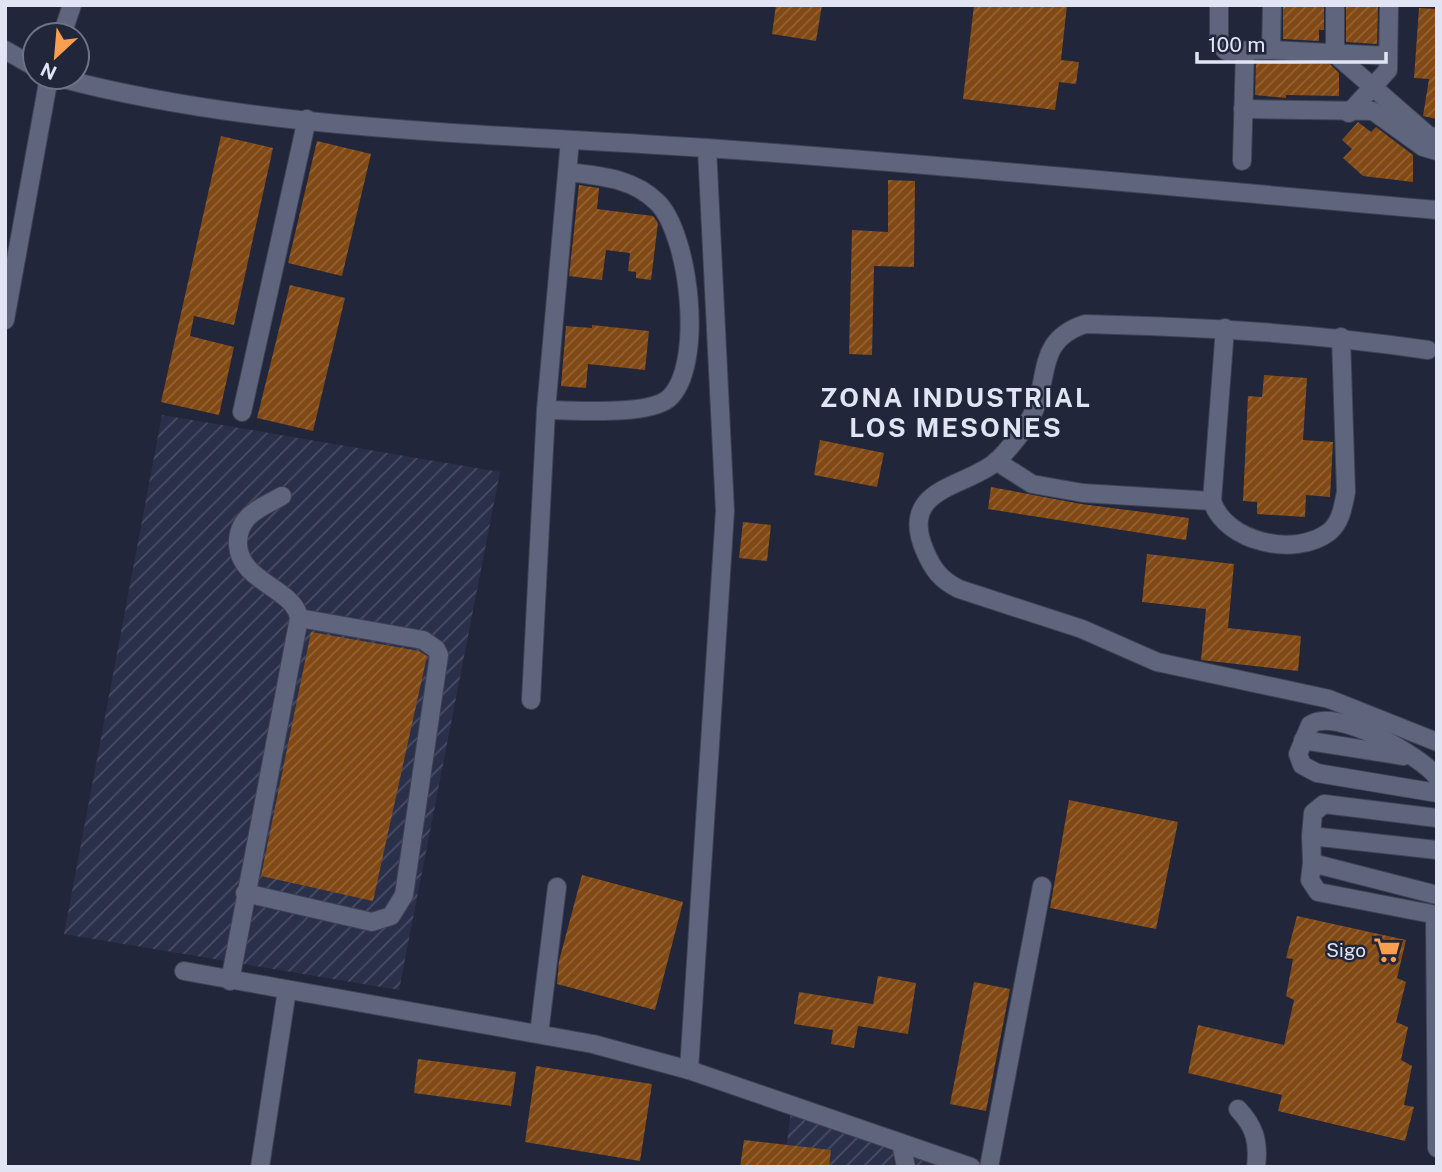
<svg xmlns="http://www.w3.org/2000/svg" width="1442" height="1172" font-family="'Public Sans',sans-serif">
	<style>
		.industrial { fill: url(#industrial-furrows) }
		.building { fill: url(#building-hatch) }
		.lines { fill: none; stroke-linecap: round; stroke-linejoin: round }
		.minor-casing { stroke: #3f4254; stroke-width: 20 }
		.minor { stroke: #60657e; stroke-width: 18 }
		.labels { text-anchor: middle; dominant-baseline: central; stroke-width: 5; stroke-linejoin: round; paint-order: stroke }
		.poi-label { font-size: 19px; fill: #e1e5f3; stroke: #22263b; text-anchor: end }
		.district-label { font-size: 26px; font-weight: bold; letter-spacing: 2px; fill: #e1e5f3; stroke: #22263b }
	</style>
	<defs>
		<pattern id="industrial-furrows" width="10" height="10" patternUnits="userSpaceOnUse" patternTransform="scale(1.75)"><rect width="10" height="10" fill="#2b304a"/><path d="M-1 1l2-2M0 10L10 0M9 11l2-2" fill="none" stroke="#494e65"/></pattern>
		<pattern id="building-hatch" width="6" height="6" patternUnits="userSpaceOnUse" patternTransform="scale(1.75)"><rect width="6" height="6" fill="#814914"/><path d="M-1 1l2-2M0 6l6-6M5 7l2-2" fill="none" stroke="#936337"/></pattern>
	</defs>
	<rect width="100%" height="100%" fill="#22263b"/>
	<g class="industrial">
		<polygon points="162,415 500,472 399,990 64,934"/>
		<polygon points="791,1110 962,1167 784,1167"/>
	</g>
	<g class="building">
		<polygon points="776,5 822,5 816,41 772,34"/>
		<polygon points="974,5 1067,5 1061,60 1079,62 1076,84 1059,82 1055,110 963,99"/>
		<polygon points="1283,5 1324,5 1324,30 1319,30 1319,41 1283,39"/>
		<polygon points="1346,5 1378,5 1377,44 1346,42"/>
		<polygon points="1419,8 1437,9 1437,119 1423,116 1429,79 1414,78"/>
		<polygon points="1256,62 1330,64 1339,73 1339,96 1286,95 1286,98 1255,95"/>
		<polygon points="1358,122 1371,132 1376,127 1413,155 1413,182 1363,176 1343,158 1352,149 1342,140"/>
		<polygon points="221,136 273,148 234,325 194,316 190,336 234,347 219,415 161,402"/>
		<polygon points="317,141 371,154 342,276 288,263"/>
		<polygon points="888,180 915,181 914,267 874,266 872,355 849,354 852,230 888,232"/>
		<polygon points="579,185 599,188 597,209 653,216 658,223 651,280 636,278 636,272 628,271 630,253 606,250 602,280 569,276"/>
		<polygon points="290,285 345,298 313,431 257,418"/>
		<polygon points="592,325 649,331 645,370 588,364 586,388 561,386 566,326 592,328"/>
		<polygon points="1264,375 1307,378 1303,440 1333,442 1330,497 1306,495 1305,517 1257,514 1257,502 1243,501 1248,396 1262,397"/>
		<polygon points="820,440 884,453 877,487 814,475"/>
		<polygon points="991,487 1081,504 1189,518 1186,540 988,509"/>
		<polygon points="743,522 771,525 767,561 739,558"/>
		<polygon points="1147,554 1234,564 1228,628 1301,636 1298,671 1201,660 1206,609 1142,602"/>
		<polygon points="311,632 419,651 427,656 373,901 261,876"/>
		<polygon points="1069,800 1178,822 1156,929 1050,908"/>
		<polygon points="582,875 683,902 655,1010 557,984 559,961"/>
		<polygon points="1297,916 1406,940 1397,978 1406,982 1396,1022 1408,1027 1401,1060 1412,1066 1404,1105 1414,1107 1405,1141 1278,1111 1282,1095 1188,1073 1198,1025 1284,1045 1294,1000 1286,996 1293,959 1286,958"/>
		<polygon points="878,976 916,983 908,1034 858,1026 854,1048 831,1044 833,1030 794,1024 799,992 873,1004"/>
		<polygon points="974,982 1010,989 986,1111 950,1104"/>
		<polygon points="418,1059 516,1072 511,1106 414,1093"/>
		<polygon points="536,1066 652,1084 640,1161 525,1142"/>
		<polygon points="744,1140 831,1150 829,1167 740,1167"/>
	</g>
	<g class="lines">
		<g class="minor-casing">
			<g id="minor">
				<polyline points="1219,5 1219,44 1226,51 1271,50 1388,56"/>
				<polyline points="1335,5 1335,54 1429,136 1437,137"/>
				<polyline points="62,35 72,5"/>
				<polyline points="5,50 35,67"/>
				<polyline points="1271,50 1272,5"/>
				<path d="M56,77C262,132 494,133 707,148C950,165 1194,189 1437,210"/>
				<polyline points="1243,109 1373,111 1423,147 1437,151"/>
				<polyline points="1349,113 1388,70 1389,5"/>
				<polyline points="1242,161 1245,51"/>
				<polyline points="5,320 49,77"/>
				<path d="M1225,328L1212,501C1225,542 1295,558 1329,532C1341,522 1343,507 1346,492L1341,337"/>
				<path d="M1428,350C1314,333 1201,327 1085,324C1033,341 1052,380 1030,419C1023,432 1008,450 997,461C966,488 897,487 925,551C933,570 941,580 959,589L1082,629L1157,662L1329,699L1437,742"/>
				<path d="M546,410C575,410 646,416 668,399C705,368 690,234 657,202C633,178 600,176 568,172"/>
				<polyline points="242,412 307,119"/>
				<polyline points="996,461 1032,484 1083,493 1212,501"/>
				<polyline points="531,700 546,410 570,140"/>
				<polyline points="1303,740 1404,756"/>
				<path d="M1437,777C1421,756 1335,706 1310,725L1298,754L1302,765L1317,773L1437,793"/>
				<polyline points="1311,836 1313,813 1324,804 1437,818"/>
				<polyline points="1312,863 1311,836 1437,850"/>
				<polyline points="245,893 372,922 391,916 404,895 439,655 436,649 423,640 299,618"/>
				<polyline points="1437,895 1312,863 1310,880 1318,892 1437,915"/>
				<polyline points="1435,915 1437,1148"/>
				<polyline points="184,971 593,1044 689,1070 971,1167"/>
				<path d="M230,981L299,618C295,589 240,582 238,545C237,516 260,508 282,496"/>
				<polyline points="539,1034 557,887"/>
				<polyline points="689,1070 725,511 707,148"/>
				<path d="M1238,1109C1255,1127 1259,1142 1256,1167"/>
				<polyline points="901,1143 906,1167"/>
				<polyline points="260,1167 287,990"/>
				<polyline points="989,1167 1042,886"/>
			</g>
		</g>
		<use href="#minor" class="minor"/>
	</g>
	<defs>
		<g id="supermarket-bare" transform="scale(2.1)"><path d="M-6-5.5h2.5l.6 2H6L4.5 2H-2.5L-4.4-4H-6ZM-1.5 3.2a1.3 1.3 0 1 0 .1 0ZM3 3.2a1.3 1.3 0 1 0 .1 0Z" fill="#fa9f4f" stroke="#22263b" stroke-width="2.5" paint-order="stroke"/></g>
	</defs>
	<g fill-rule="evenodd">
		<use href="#supermarket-bare" x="1387" y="950"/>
	</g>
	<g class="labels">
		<g class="poi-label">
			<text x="1366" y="950">Sigo</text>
		</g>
		<g class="district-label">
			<text x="956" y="397">ZONA INDUSTRIAL<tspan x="956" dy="30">LOS MESONES</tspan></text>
		</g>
	</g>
	<rect width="1442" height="1172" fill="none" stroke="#e1e5f3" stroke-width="14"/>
	<g transform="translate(56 56) rotate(206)"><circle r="33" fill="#22263b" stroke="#6e7285" stroke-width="2"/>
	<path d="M0-5L12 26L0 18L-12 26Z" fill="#fa9f4f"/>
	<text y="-10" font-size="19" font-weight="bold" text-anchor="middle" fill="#e1e5f3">N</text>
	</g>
	<path d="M1197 52v10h189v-10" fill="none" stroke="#e1e5f3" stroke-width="3.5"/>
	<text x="1208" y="52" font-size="21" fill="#e1e5f3" stroke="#22263b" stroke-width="5" paint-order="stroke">100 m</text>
</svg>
